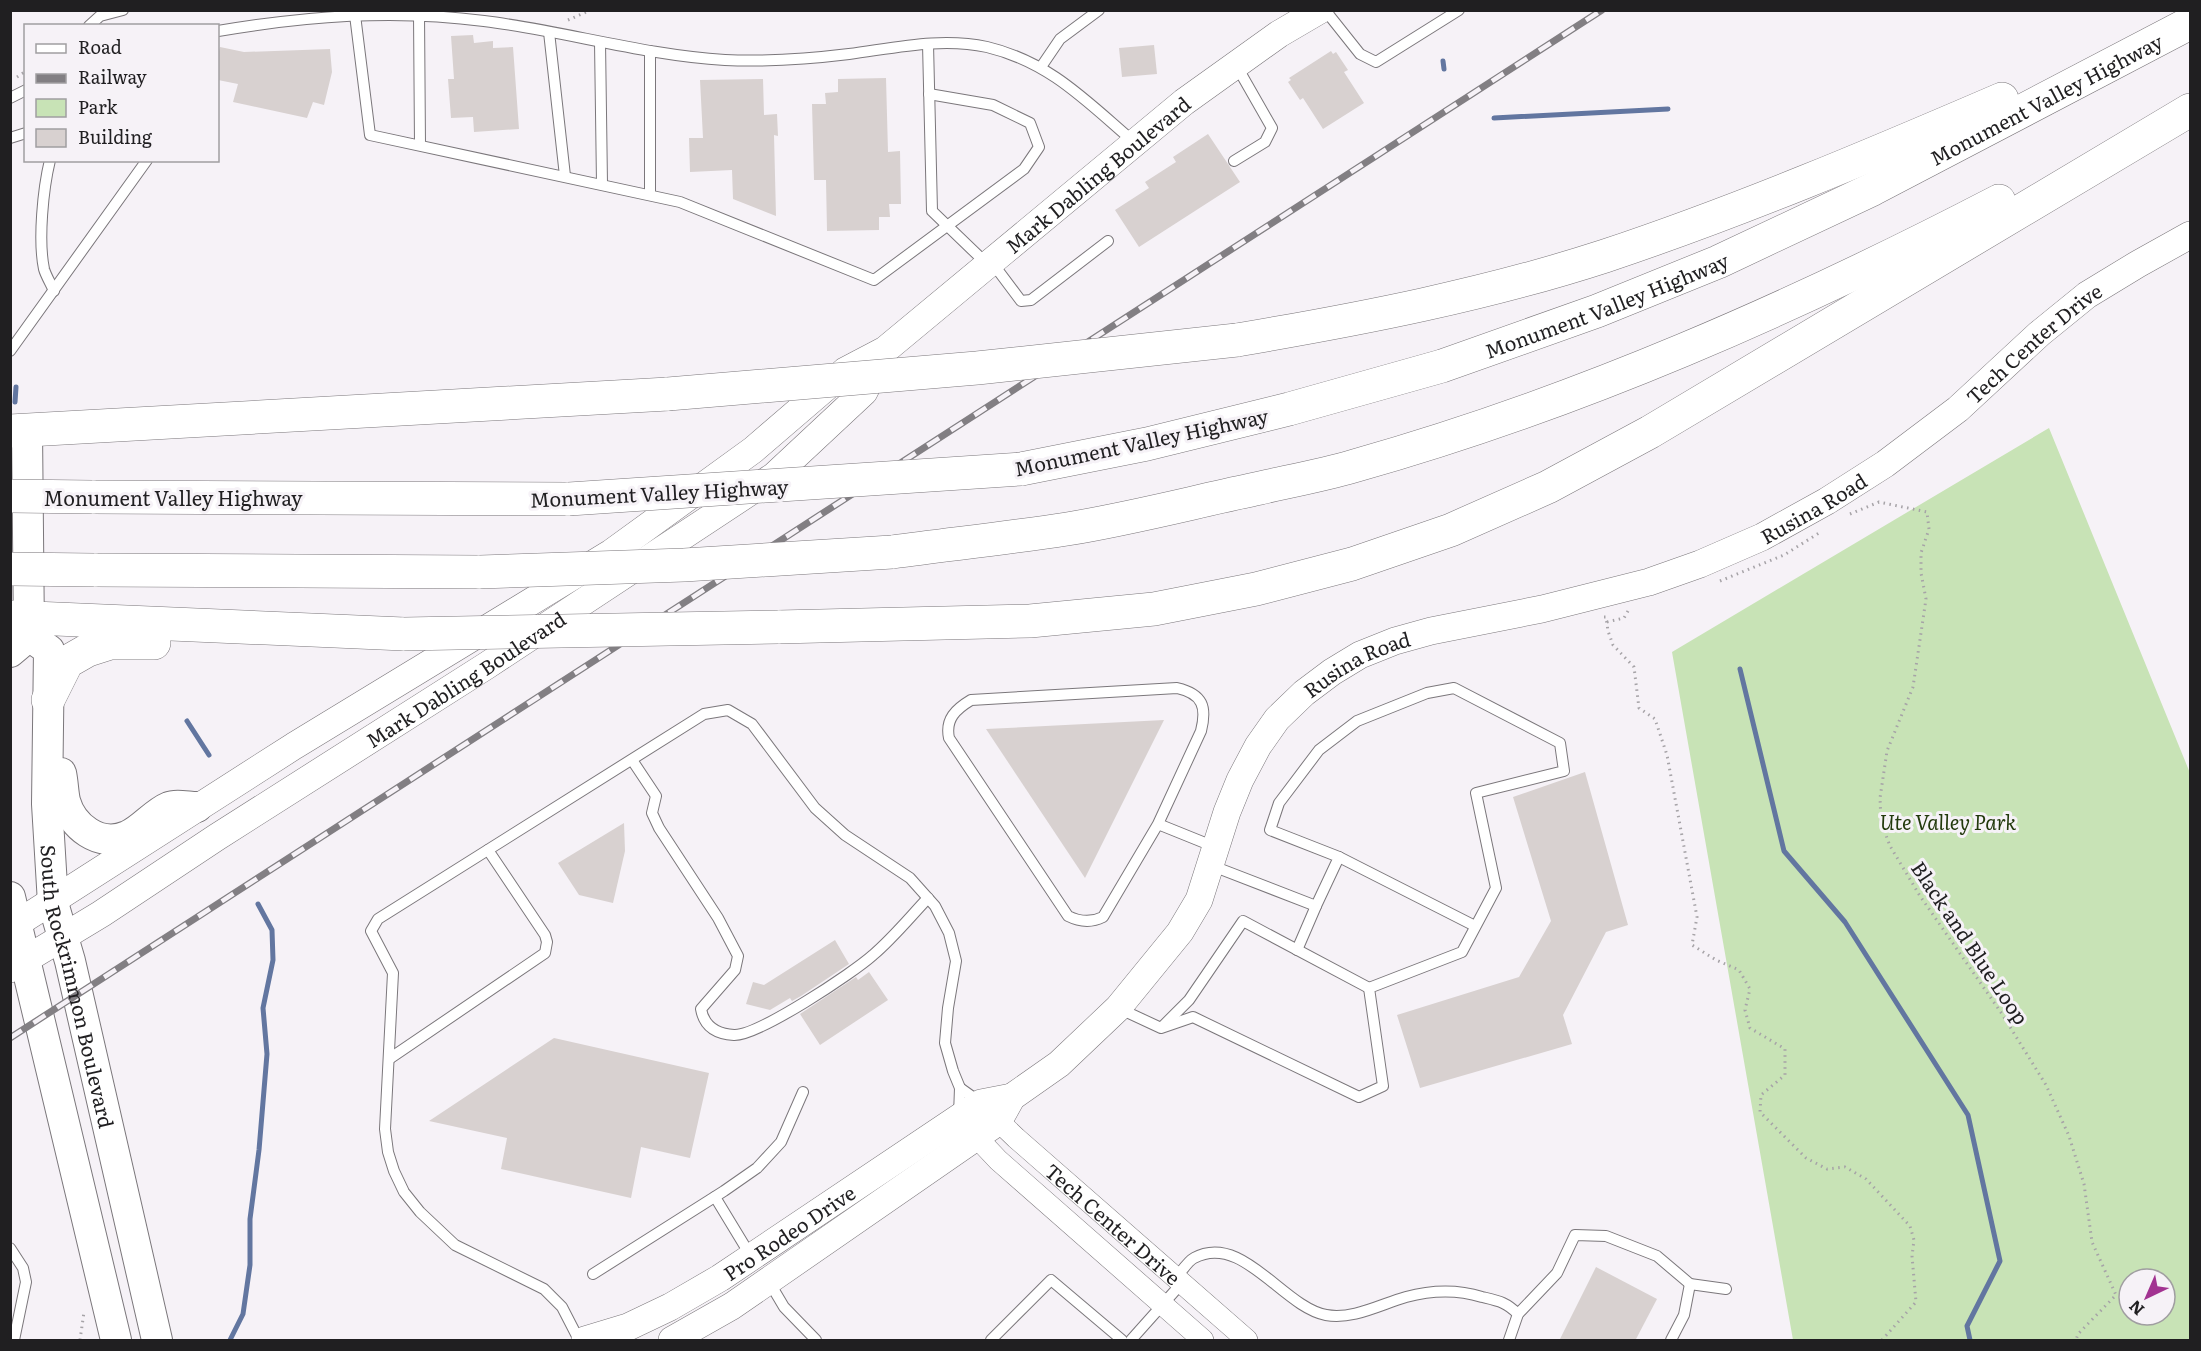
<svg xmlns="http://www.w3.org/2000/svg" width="2201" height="1351" font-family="Literata,serif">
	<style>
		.green { fill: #c8e3b6; fill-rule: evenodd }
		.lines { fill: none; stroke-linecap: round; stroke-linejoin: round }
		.stream { stroke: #6276a0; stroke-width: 5 }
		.building { fill: #d8d1d0 }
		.service-casing { stroke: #7b777b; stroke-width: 12 }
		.minor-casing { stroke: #7b777b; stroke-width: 22 }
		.tertiary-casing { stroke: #7b777b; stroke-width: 28 }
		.secondary-casing { stroke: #7b777b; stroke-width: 32 }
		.motorway-casing { stroke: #7b777b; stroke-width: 34 }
		.path { stroke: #a6a3a7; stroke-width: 3; stroke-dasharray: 1.5 4.5; stroke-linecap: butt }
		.service { stroke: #fff; stroke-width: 10 }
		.minor { stroke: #fff; stroke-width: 21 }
		.tertiary { stroke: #fff; stroke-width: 27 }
		.secondary { stroke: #fff; stroke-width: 30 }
		.motorway { stroke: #fff; stroke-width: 33 }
		.rail-casing { stroke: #827f83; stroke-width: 7 }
		.rail { stroke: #f6f2f7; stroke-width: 4.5; stroke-dasharray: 14; stroke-linecap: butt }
		.motorway-bridge-casing { stroke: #7b777b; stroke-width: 34; stroke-linecap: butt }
		.motorway-bridge { stroke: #fff; stroke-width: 33 }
		.labels { text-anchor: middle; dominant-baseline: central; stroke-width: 6; stroke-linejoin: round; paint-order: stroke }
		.street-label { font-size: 20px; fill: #201f21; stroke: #f6f2f7 }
		.park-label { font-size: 20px; font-style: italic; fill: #22390c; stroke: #f6f2f7 }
	</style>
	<rect width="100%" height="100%" fill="#f6f2f7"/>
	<path class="green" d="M2049,428L2190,773V1340H1793L1672,652ZM2129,1279H2165V1315H2129Z"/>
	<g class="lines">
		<g class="stream">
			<polyline points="1443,61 1444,69"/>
			<polyline points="1494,118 1668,109"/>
			<polyline points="15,402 16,387"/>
			<polyline points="1740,669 1784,851 1845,922 1968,1115 2000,1261 1967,1326 1970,1340"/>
			<polyline points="187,721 209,755"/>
			<polyline points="230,1340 243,1314 250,1265 250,1219 259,1150 267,1054 263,1008 273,960 272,930 258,904"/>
		</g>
	</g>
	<g class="building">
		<polygon points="473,35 474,43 493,41 493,48 513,47 519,129 474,132 473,117 451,118 448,79 454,79 451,36"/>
		<polygon points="1154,45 1157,74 1122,77 1119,48"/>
		<polygon points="220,47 244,52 330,49 332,72 324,105 313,102 307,118 233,102 238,84 218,80 218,56"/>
		<polygon points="1331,51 1333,54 1336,52 1348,70 1344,72 1364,103 1323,129 1303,98 1300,100 1288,82 1291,80 1289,78"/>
		<polygon points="886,78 888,152 900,151 901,204 889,204 890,217 879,217 879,230 827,231 826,180 814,180 812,104 826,104 825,93 838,92 838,79"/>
		<polygon points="763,79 764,115 777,114 778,136 774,135 776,216 733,199 732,170 690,172 689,138 703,138 700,80"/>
		<polygon points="1208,134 1240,182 1139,247 1115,210 1149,188 1145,182 1176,162 1173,157"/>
		<polygon points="1164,720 1085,878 986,729"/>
		<polygon points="1585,772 1628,925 1606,932 1563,1015 1572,1044 1420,1088 1397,1015 1519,977 1551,921 1513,797"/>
		<polygon points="624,823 625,851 613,903 579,895 558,863"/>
		<polygon points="835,940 849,964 801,996 792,1001 790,998 770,1010 746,1004 753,982 764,985"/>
		<polygon points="869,972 888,1000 820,1045 800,1014 856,977 858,980"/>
		<polygon points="554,1038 709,1073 690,1158 641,1147 631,1198 501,1169 507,1138 429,1121"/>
		<polygon points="1596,1267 1657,1299 1635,1341 1559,1341"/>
	</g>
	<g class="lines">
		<g class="service-casing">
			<g id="service">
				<polyline points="1325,10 1360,54 1376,62 1459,10"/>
				<polyline points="419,14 420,145"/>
				<polyline points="355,15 370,135 680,202 874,280 1024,169 1039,147 1030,123 993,105 929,94"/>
				<polyline points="89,26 100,16 123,10"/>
				<path d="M218,31C307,16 393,9 484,21C565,31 643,55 725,60C767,62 808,59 849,54C895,48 941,37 987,47C1050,62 1086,101 1134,142"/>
				<polyline points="549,32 565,176"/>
				<polyline points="600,42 602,184"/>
				<polyline points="928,44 932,211 987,264"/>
				<polyline points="650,51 650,195"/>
				<polyline points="1041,67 1060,39 1099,10"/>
				<polyline points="10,98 26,90"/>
				<polyline points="10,138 26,133"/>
				<path d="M50,160C43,189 38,240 44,269C46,276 51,284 54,291"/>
				<polyline points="1234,161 1265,142 1272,128 1236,65"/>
				<polyline points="991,261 1021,301 1031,300 1108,241"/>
				<polyline points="10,351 147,160"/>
				<path d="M632,760L656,796L652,813L659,828L718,918L738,956L735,970L701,1009C704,1026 716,1034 734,1035C758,1036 853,973 873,955C893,938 910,917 928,898"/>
				<path d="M1158,824L1201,731C1207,707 1203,694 1177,688L971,700C956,709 945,719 949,738L1068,916C1080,922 1091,923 1103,917L1158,824L1215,847"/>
				<polyline points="1339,857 1475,926"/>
				<polyline points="1297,950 1316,906"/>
				<polyline points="1118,1008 1161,1028 1193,1017 1359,1097 1383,1086 1369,988 1462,952 1496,888 1476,793 1564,771 1560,743 1454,688 1427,693 1357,721 1319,750 1279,803 1270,830 1339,857 1316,906 1210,865"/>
				<polyline points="1163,1026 1189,1000 1243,921 1369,988"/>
				<polyline points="389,1059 545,953 547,942 545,935 488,850"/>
				<polyline points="959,1115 960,1088 981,1103"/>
				<polyline points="715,1197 752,1258"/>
				<polyline points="10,1248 23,1268 26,1282 14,1340"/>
				<polyline points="593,1274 724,1191 757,1168 781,1142 803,1092"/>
				<path d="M1176,1278C1181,1272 1188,1261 1194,1258C1242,1232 1283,1307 1326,1315C1353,1320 1381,1304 1406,1297C1432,1290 1456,1289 1482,1297C1499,1301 1506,1302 1518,1314"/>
				<polyline points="768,1280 784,1307 816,1340"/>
				<polyline points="579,1340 562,1307 544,1289 455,1245 420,1212 404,1192 394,1171 388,1152 385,1129 393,973 371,931 378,919 704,714 728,710 752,724 815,808 845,835 910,878 935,906 949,933 956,961 948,1008 945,1043 953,1071 960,1088"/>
				<polyline points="991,1340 1051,1280 1122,1340"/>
				<polyline points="1131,1340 1181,1284"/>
				<polyline points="1509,1340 1518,1314 1557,1273 1575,1235 1606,1236 1657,1256 1690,1284 1726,1289"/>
				<polyline points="1671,1340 1684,1315 1690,1284"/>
			</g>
		</g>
		<g class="minor-casing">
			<g id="minor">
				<path id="s1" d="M987,1110L1016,1138L1247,1340"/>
				<polyline points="967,1127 998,1160 1203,1340"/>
			</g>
		</g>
		<g class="tertiary-casing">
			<g id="tertiary">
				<path id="s2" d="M10,928L294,746L611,553L753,450L845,371L885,350L1184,102L1279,34L1320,10"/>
				<path id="s3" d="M10,969L101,914L217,837L486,666L774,476L864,392L878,364"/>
				<path id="s4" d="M585,1340L628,1327L670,1307L720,1278L981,1103L1012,1097"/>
				<path id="s5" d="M672,1340L732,1306L998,1122L1012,1097L1059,1064L1118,1008L1180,932L1199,900L1227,812L1240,780L1258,746L1277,719L1304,693L1332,672L1360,655L1395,641L1431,631L1542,609L1649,582L1700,564L1762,537L1827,501L1885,464L1958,409L2039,334L2087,295L2138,264L2190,235"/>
			</g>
		</g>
		<g class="secondary-casing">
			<g id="secondary">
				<polyline points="27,430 29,636"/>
				<path id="s6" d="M29,636L49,650L47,804L53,903L70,961L157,1340"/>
				<polyline points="10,652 29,636"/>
				<path d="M61,773C63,782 63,792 65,801C72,826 99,848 127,836C142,830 154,813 169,807C176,804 189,807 197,807"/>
				<polyline points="10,897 116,1340"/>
			</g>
		</g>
		<g class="motorway-casing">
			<g id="motorway">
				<path d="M1237,340C1361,319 1485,295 1605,256C1740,211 1872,155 2002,99"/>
				<polyline points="10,431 668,394"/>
				<path id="s7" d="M1021,469L1147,444L1289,409L1442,366L1597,311L1718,262L1873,189L2190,23"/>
				<polyline points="92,497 569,499"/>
				<path d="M892,552C951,544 1009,538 1067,529C1129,519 1190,503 1251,490C1285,482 1320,476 1354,466C1578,403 1793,308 1999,201"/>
				<polyline points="94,570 480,572"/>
				<polyline points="10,617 404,634"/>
				<polyline points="778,627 1030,621 1154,609 1256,589 1352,564 1451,530 1548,487 1650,432 2190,110"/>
				<polyline points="48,700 67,662 88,650 110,643 154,643"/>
			</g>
		</g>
		<g class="path">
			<polyline points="568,20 591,10"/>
			<polyline points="17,77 26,71"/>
			<polyline points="1850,514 1879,502 1927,512 1929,529 1921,553 1921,573 1926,599 1913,687 1887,751 1880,798 1881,822 1890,846 1920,896 2002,1014 2046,1085 2069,1136 2084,1184 2092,1242 2116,1295 2078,1334 2076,1340"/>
			<polyline points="1720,581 1784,555 1819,533"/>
			<polyline points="1604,617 1606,617 1608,631 1613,645 1634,667 1639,708 1655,719 1667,755 1697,917 1692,945 1716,960 1739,970 1750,989 1745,1010 1750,1028 1785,1049 1785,1075 1761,1095 1760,1112 1806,1158 1827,1169 1845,1167 1866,1179 1910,1226 1914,1240 1912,1256 1916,1302 1882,1340"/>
			<polyline points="1607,622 1624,618 1628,611"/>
			<polyline points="80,1340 84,1312"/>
		</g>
		<use href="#service" class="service"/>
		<use href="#minor" class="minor"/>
		<use href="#tertiary" class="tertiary"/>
		<use href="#secondary" class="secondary"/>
		<use href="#motorway" class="motorway"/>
		<g class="rail-casing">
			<polyline id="rail" points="10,1038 1602,10"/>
		</g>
		<use href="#rail" class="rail"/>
		<g class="motorway-bridge-casing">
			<g id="motorway-bridge">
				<polyline points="668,394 977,368 1237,340"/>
				<polyline points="10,496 92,497"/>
				<polyline points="569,499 1021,469"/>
				<polyline points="10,569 94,570"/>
				<polyline points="480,572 684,565 892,552"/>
				<polyline points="404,634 778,627"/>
			</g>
		</g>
		<use href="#motorway-bridge" class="motorway-bridge"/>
	</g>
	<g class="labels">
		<g class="street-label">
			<text stroke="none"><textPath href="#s7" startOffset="1095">Monument Valley Highway</textPath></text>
			<text stroke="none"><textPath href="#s2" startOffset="1326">Mark Dabling Boulevard</textPath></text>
			<text stroke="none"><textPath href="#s7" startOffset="609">Monument Valley Highway</textPath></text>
			<text stroke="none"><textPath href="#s5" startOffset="1754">Tech Center Drive</textPath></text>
			<text transform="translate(1141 441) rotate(-12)">Monument Valley Highway</text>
			<text transform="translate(659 492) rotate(-3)">Monument Valley Highway</text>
			<text x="173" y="497">Monument Valley Highway</text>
			<text stroke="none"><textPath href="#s5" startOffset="1478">Rusina Road</textPath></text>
			<text stroke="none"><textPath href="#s5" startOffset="992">Rusina Road</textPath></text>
			<text stroke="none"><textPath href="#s3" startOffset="540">Mark Dabling Boulevard</textPath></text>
			<text transform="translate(1971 942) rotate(56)">Black and Blue Loop</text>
			<text stroke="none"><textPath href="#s6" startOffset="364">South Rockrimmon Boulevard</textPath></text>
			<text stroke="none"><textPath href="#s1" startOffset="170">Tech Center Drive</textPath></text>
			<text stroke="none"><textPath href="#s4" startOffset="232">Pro Rodeo Drive</textPath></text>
		</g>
		<g class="park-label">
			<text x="1948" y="821">Ute Valley Park</text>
		</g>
	</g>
	<rect width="2201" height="1351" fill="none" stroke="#201f21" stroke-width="24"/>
	<rect x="24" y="24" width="195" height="138" fill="#f6f2f7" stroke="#a09ea1" stroke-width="1.5"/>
	<rect x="36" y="44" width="30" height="9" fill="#ffffff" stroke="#a09ea1" stroke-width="1.5"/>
	<text x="78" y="54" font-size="18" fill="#201f21">Road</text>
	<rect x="36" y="74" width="30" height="9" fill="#827f83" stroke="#a09ea1" stroke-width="1.5"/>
	<text x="78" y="84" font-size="18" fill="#201f21">Railway</text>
	<rect x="36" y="99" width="30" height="18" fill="#c8e3b6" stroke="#a09ea1" stroke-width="1.5"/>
	<text x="78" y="114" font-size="18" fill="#201f21">Park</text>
	<rect x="36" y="129" width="30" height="18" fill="#d8d1d0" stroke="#a09ea1" stroke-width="1.5"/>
	<text x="78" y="144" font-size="18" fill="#201f21">Building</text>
	<g transform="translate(2147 1297) rotate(224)"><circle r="28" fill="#f6f2f7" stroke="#a09ea1" stroke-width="1.5"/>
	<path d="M0-4.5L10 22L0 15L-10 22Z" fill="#a23391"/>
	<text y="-9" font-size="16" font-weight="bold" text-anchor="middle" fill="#201f21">N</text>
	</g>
</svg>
